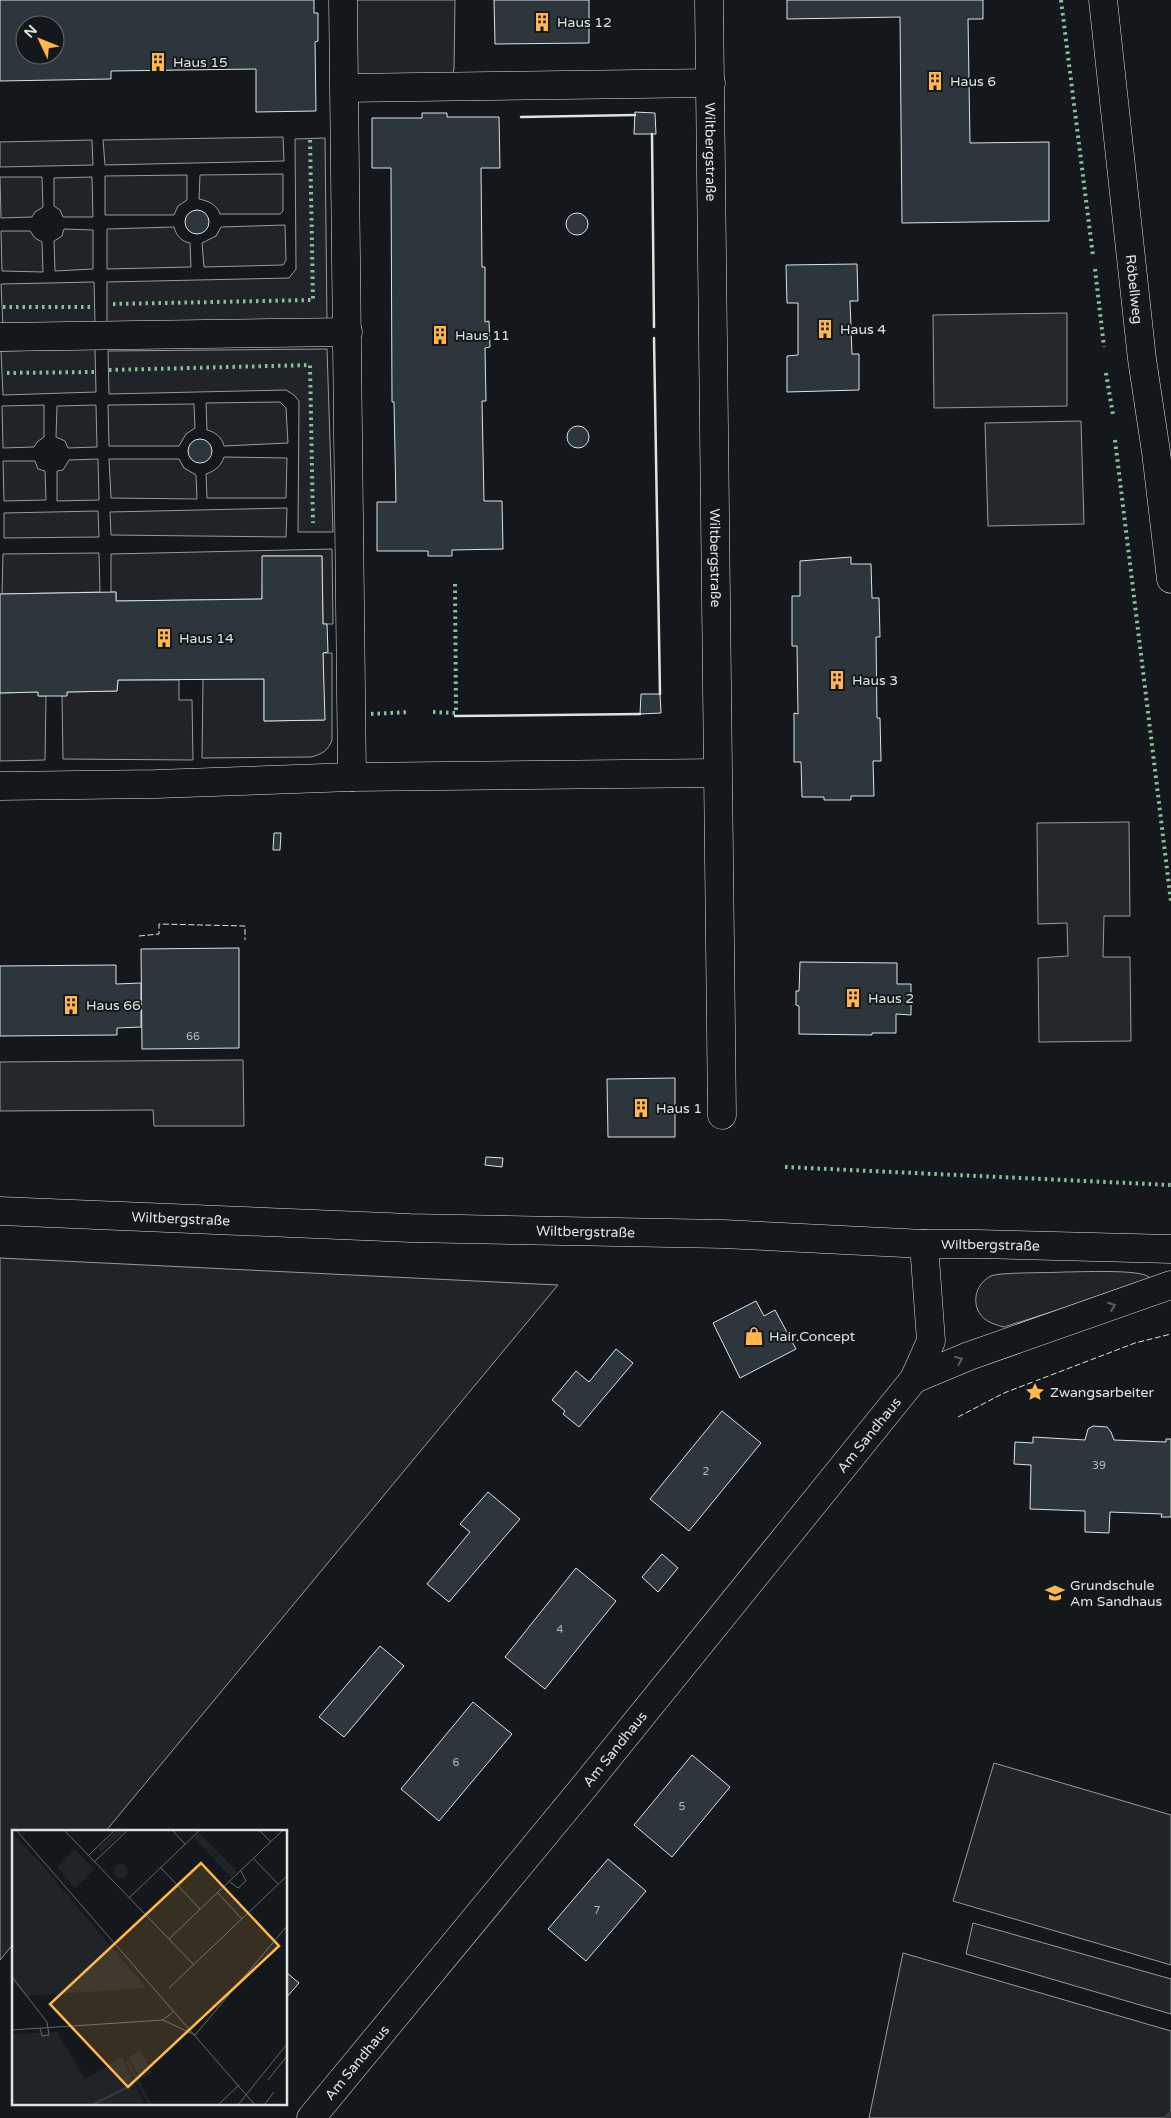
<svg xmlns="http://www.w3.org/2000/svg" width="1171" height="2118" font-family="'Varela Round',sans-serif">
	<style>
		.green { fill: #202428; stroke: #939e99 }
		.parking { fill: #24282b; stroke: #939e99 }
		.lines { fill: none; stroke-linecap: round; stroke-linejoin: round }
		.stream { stroke: #363b3e; stroke-width: 11 }
		.building { fill: #2c363c; stroke: #d8e6dc; fill-rule: evenodd }
		.minor-casing { stroke: #d8e6dc; stroke-width: 29 }
		.major-casing { stroke: #d8e6dc; stroke-width: 29 }
		.minor { stroke: #14181c; stroke-width: 28 }
		.major { stroke: #14181c; stroke-width: 28 }
		.hedge { stroke: #8ac095; stroke-width: 4; stroke-dasharray: 2.5 4; stroke-linecap: butt }
		.fence { stroke: #d8e6dc; stroke-width: 1; stroke-dasharray: 6 2.5; stroke-linecap: butt }
		.wall { stroke: #d8e6dc; stroke-width: 2.5 }
		.oneway { stroke: #59605f }
		.labels { text-anchor: middle; dominant-baseline: central; stroke-width: 4; stroke-linejoin: round; paint-order: stroke }
		.number-label { font-size: 11px; fill: #adbab4 }
		.poi-label { font-size: 14px; fill: #d8e6dc; stroke: #14181c; text-anchor: start }
		.street-label { font-size: 14px; fill: #d8e6dc; stroke: #14181c }
		.inset-river { fill: none; stroke: #363b3e; stroke-width: 2.5 }
		.inset-road { fill: none; stroke: #626a69; stroke-width: 1 }
		.view { fill: #ffb74d; fill-opacity: 0.15; stroke: #ffb74d; stroke-width: 2.5 }
		.inset-edge { fill: none; stroke: #d8e6dc; stroke-width: 2.5 }
	</style>
	<rect width="100%" height="100%" fill="#14181c"/>
	<g class="green">
		<polygon points="353,0 455,0 454,69 452,76 356,75"/>
		<polygon points="283,137 284,161 105,165 103,140"/>
		<polygon points="325,138 327,320 107,326 107,282 289,278 296,269 295,139"/>
		<polygon points="92,140 93,165 0,167 0,142"/>
		<path d="M283,174V211L280,214H220C217,205 209,201 199,199L200,175Z"/>
		<polygon points="187,175 187,200 178,206 174,215 105,215 105,176"/>
		<polygon points="0,177 42,177 43,207 35,212 32,217 1,218"/>
		<polygon points="92,177 93,217 63,217 60,210 54,206 54,178"/>
		<polygon points="285,225 286,260 283,265 204,267 202,243 216,236 221,227"/>
		<path d="M174,227C176,235 182,242 190,243L191,267L107,269V229Z"/>
		<polygon points="64,229 93,230 93,269 55,271 54,241 62,236"/>
		<polygon points="1,231 30,231 35,238 42,242 43,272 2,271"/>
		<polygon points="94,282 95,324 3,327 1,284"/>
		<polygon points="95,349 96,392 3,395 1,351"/>
		<polygon points="327,349 333,532 298,532 299,401 294,395 286,390 109,394 108,351"/>
		<path d="M280,402L286,408L288,443L224,446C222,438 216,432 207,430L206,403Z"/>
		<polygon points="194,404 195,428 186,434 179,446 109,446 108,405"/>
		<polygon points="44,405 44,437 37,442 34,447 3,448 2,406"/>
		<polygon points="96,405 97,447 68,448 65,441 56,437 57,406"/>
		<path d="M224,457L287,458L286,498H207L206,474C215,471 221,466 224,457Z"/>
		<polygon points="98,459 99,500 57,501 57,471 63,470 69,460"/>
		<polygon points="109,459 179,459 184,468 196,475 197,499 111,498"/>
		<polygon points="3,461 35,461 38,469 45,471 46,500 4,501"/>
		<polygon points="287,508 286,537 111,535 110,512"/>
		<polygon points="98,511 99,537 4,538 4,513"/>
		<polygon points="332,549 333,624 323,624 322,556 263,556 262,599 116,601 116,592 111,592 111,554"/>
		<polygon points="99,553 100,592 2,594 3,554"/>
		<path d="M323,653H332V740C328,751 322,754 311,757L202,758L203,679H264V721L324,720Z"/>
		<polygon points="118,680 179,680 179,700 192,700 193,760 63,759 62,696 67,695 67,692 117,691"/>
		<polygon points="38,692 39,696 46,696 45,760 0,761 0,693"/>
		<polygon points="0,1258 558,1285 105,1832 14,1832 14,1943 0,1960"/>
		<path d="M1064,1272C1080,1272 1140,1269 1149,1277L1146,1282L1004,1327C992,1324 981,1320 977,1308C973,1295 979,1282 991,1276C1000,1272 1052,1273 1064,1272Z"/>
		<polygon points="994,1763 1171,1815 1171,1965 953,1901"/>
		<polygon points="973,1923 1171,1979 1171,2014 966,1954"/>
		<polygon points="903,1953 1171,2031 1171,2118 869,2118"/>
	</g>
	<g class="parking">
		<polygon points="1067,313 1067,406 934,408 933,315"/>
		<polygon points="1081,421 1084,524 988,526 985,423"/>
		<polygon points="1129,822 1130,916 1104,916 1103,957 1130,957 1131,1041 1039,1042 1038,958 1068,956 1067,923 1038,924 1037,823"/>
		<polygon points="243,1060 244,1126 154,1126 153,1110 0,1111 0,1062"/>
	</g>
	<g class="lines">
		<polyline class="stream" points="1171,2118 1171,2117"/>
	</g>
	<g class="building">
		<path d="M0,0H314V13H318V41L315,42L316,111L256,112V69L111,71V79L0,81ZM25,25H55V55H25Z"/>
		<polygon points="494,0 589,0 589,43 495,44"/>
		<polygon points="787,0 983,0 983,19 968,19 970,143 1049,142 1049,221 902,223 900,17 787,19"/>
		<polygon points="635,112 655,113 656,134 634,134"/>
		<polygon points="422,113 447,113 447,117 499,117 500,168 481,168 482,267 485,267 485,322 489,321 490,347 485,348 486,401 482,401 484,501 502,501 503,549 452,550 452,556 428,556 428,551 377,551 377,502 396,502 394,402 392,402 391,168 372,168 372,118 422,118"/>
		<circle cx="197" cy="222" r="12"/>
		<circle cx="577" cy="224" r="11"/>
		<polygon points="857,264 858,301 850,301 852,354 859,354 859,390 787,392 787,356 798,355 798,303 787,303 786,265"/>
		<circle cx="578" cy="437" r="11"/>
		<circle cx="200" cy="451" r="12"/>
		<polygon points="262,556 322,556 323,624 327,624 328,652 323,653 325,720 264,721 264,679 118,680 117,691 67,692 67,696 38,696 38,692 0,693 0,594 116,592 116,601 262,599"/>
		<polygon points="851,557 851,564 871,564 872,598 879,598 880,637 876,637 877,718 880,718 881,761 873,761 874,796 851,796 851,800 824,800 824,797 802,797 801,762 794,762 794,713 798,714 797,646 792,646 792,596 800,596 800,561"/>
		<polygon points="641,694 660,694 661,713 640,714"/>
		<polygon points="274,833 281,833 280,850 273,850"/>
		<polygon points="239,948 239,1048 142,1049 141,949"/>
		<polygon points="800,962 897,963 897,984 911,984 911,1015 896,1014 896,1033 872,1033 872,1035 799,1034 799,1006 796,1005 796,991 799,991"/>
		<polygon points="116,965 116,984 141,983 141,1027 117,1028 117,1035 0,1036 0,966"/>
		<polygon points="675,1078 675,1137 608,1137 607,1079"/>
		<polygon points="486,1157 503,1158 502,1167 485,1165"/>
		<polygon points="756,1301 764,1316 775,1310 796,1349 740,1378 713,1323"/>
		<polygon points="616,1349 633,1363 579,1427 563,1414 565,1411 552,1400 576,1371 589,1382"/>
		<polygon points="722,1411 761,1443 689,1531 650,1499"/>
		<polygon points="1093,1426 1107,1427 1111,1432 1114,1440 1166,1442 1166,1439 1171,1439 1171,1517 1161,1517 1162,1514 1110,1512 1109,1533 1085,1532 1085,1511 1030,1509 1031,1465 1014,1464 1015,1442 1033,1443 1033,1437 1085,1440 1088,1429"/>
		<polygon points="488,1492 520,1519 449,1602 427,1584 470,1532 460,1524"/>
		<polygon points="662,1554 678,1568 658,1592 642,1577"/>
		<polygon points="576,1568 616,1601 545,1689 505,1657"/>
		<polygon points="380,1646 404,1666 344,1737 319,1717"/>
		<polygon points="473,1702 512,1734 439,1821 401,1789"/>
		<polygon points="692,1755 730,1787 672,1857 634,1825"/>
		<polygon points="608,1859 646,1891 586,1961 548,1929"/>
		<polygon points="286,1972 299,1983 286,1998"/>
	</g>
	<g class="lines">
		<g class="minor-casing">
			<g id="minor">
				<polyline points="343,0 352,777"/>
				<path id="s1" d="M709,0L722,1115"/>
				<path id="s2" d="M1103,0L1142,359L1156,452L1171,579"/>
				<polyline points="345,88 711,83"/>
				<polyline points="0,337 348,332"/>
				<polyline points="0,786 156,784 352,777 717,773"/>
				<polyline points="914,1379 969,1356 1171,1285"/>
				<path id="s3" d="M311,2118L588,1782L914,1379L931,1341L924,1244"/>
			</g>
		</g>
		<g class="major-casing">
			<g id="major">
				<path id="s4" d="M0,1211L410,1228L723,1234L924,1244H978L1171,1249"/>
			</g>
		</g>
		<use href="#minor" class="minor"/>
		<use href="#major" class="major"/>
		<g class="hedge">
			<polyline points="1061,0 1093,256"/>
			<polyline points="1095,269 1104,347"/>
			<polyline points="113,304 313,300 310,138"/>
			<polyline points="3,307 91,307"/>
			<polyline points="109,370 310,365 313,523"/>
			<polyline points="7,373 95,372"/>
			<polyline points="1106,373 1113,415"/>
			<polyline points="1115,440 1171,902"/>
			<polyline points="433,712 456,713 455,582"/>
			<polyline points="371,714 409,712"/>
			<polyline points="785,1167 1171,1185"/>
		</g>
		<g class="fence">
			<polyline points="139,936 159,934 159,924 245,926 245,940"/>
			<polyline points="958,1417 1004,1393 1135,1343 1171,1334"/>
		</g>
		<g class="wall">
			<polyline points="521,117 635,115"/>
			<polyline points="652,134 654,327"/>
			<polyline points="654,338 660,694"/>
			<polyline points="455,716 640,714"/>
		</g>
	</g>
	<defs><path id="oneway-chevron" d="M-2-3.5L2.5 0L-2 3.5" fill="none" stroke-width="1.6" stroke-linecap="round" stroke-linejoin="round" transform="scale(1.25)"/></defs>
	<g class="oneway">
		<use href="#oneway-chevron" transform="translate(1112 1306) rotate(-20)"/>
		<use href="#oneway-chevron" transform="translate(959 1360) rotate(-22)"/>
	</g>
	<defs>
		<g id="building-bare" transform="scale(1.5)"><path d="M-4-6H4V6H1V3H-1V6H-4ZM-2.5-4.3h1.7v1.8h-1.7ZM.8-4.3h1.7v1.8H.8ZM-2.5-1h1.7V.8h-1.7ZM.8-1h1.7V.8H.8Z" fill="#ffb74d" stroke="#14181c" stroke-width="2.5" paint-order="stroke"/></g>
		<g id="shop-bare" transform="scale(1.5)"><path d="M-5-2.5h2.3a2.7 3.5 0 0 1 5.4 0H5L5.5 6h-11ZM-1.5-2.5h3a1.5 2.3 0 0 0-3 0Z" fill="#ffb74d" stroke="#14181c" stroke-width="2.5" paint-order="stroke"/></g>
		<g id="sight-bare" transform="scale(1.5)"><path d="M0-6L1.8-2.2L6-1.7L2.9 1.2L3.7 5.4L0 3.3L-3.7 5.4L-2.9 1.2L-6-1.7L-1.8-2.2Z" fill="#ffb74d" stroke="#14181c" stroke-width="2.5" paint-order="stroke"/></g>
		<g id="school-bare" transform="scale(1.5)"><path d="M0-5L7-2L0 1L-7-2ZM-4 1L0 2.5L4 1V4Q0 6-4 4Z" fill="#ffb74d" stroke="#14181c" stroke-width="2.5" paint-order="stroke"/></g>
	</defs>
	<g fill-rule="evenodd">
		<use href="#building-bare" x="542" y="22"/>
		<use href="#building-bare" x="158" y="62"/>
		<use href="#building-bare" x="935" y="81"/>
		<use href="#building-bare" x="825" y="329"/>
		<use href="#building-bare" x="440" y="335"/>
		<use href="#building-bare" x="164" y="638"/>
		<use href="#building-bare" x="837" y="680"/>
		<use href="#building-bare" x="853" y="998"/>
		<use href="#building-bare" x="71" y="1005"/>
		<use href="#building-bare" x="641" y="1108"/>
		<use href="#shop-bare" x="754" y="1336"/>
		<use href="#sight-bare" x="1035" y="1392"/>
		<use href="#school-bare" x="1055" y="1593"/>
	</g>
	<g class="labels">
		<g class="number-label">
			<text x="193" y="1036">66</text>
			<text x="1099" y="1465">39</text>
			<text x="706" y="1471">2</text>
			<text x="560" y="1629">4</text>
			<text x="456" y="1762">6</text>
			<text x="682" y="1806">5</text>
			<text x="597" y="1910">7</text>
		</g>
		<g class="poi-label">
			<text x="557" y="22">Haus 12</text>
			<text x="173" y="62">Haus 15</text>
			<text x="950" y="81">Haus 6</text>
			<text x="840" y="329">Haus 4</text>
			<text x="455" y="335">Haus 11</text>
			<text x="179" y="638">Haus 14</text>
			<text x="852" y="680">Haus 3</text>
			<text x="868" y="998">Haus 2</text>
			<text x="86" y="1005">Haus 66</text>
			<text x="656" y="1108">Haus 1</text>
			<text x="769" y="1336">Hair.Concept</text>
			<text x="1050" y="1392">Zwangsarbeiter</text>
			<text x="1070" y="1585">Grundschule<tspan x="1070" dy="16">Am Sandhaus</tspan></text>
		</g>
		<g class="street-label">
			<text stroke="none"><textPath href="#s1" startOffset="152">Wiltbergstraße</textPath></text>
			<text stroke="none"><textPath href="#s2" startOffset="291">Röbellweg</textPath></text>
			<text stroke="none"><textPath href="#s1" startOffset="558">Wiltbergstraße</textPath></text>
			<text stroke="none"><textPath href="#s4" startOffset="181">Wiltbergstraße</textPath></text>
			<text stroke="none"><textPath href="#s4" startOffset="586">Wiltbergstraße</textPath></text>
			<text stroke="none"><textPath href="#s4" startOffset="991">Wiltbergstraße</textPath></text>
			<text stroke="none"><textPath href="#s3" startOffset="882">Am Sandhaus</textPath></text>
			<text stroke="none"><textPath href="#s3" startOffset="478">Am Sandhaus</textPath></text>
			<text stroke="none"><textPath href="#s3" startOffset="72">Am Sandhaus</textPath></text>
		</g>
	</g>
	<g transform="translate(12 1830)">
		<rect width="275" height="275" fill="#14181c"/>
		<path d="M105,0H114L88,22L87,18ZM0,2L31,36L134,158L13,166L0,150ZM187,3L206,22L200,27L182,8ZM63,19L82,40L63,58L45,37ZM207,23L225,42L219,47L201,28ZM102 41a7 7 0 1 1 14 0a7 7 0 1 1-14 0ZM45,202L73,249L110,227L133,275H0V204ZM129,221L140,243L128,249L117,227ZM116,230L140,275H136L114,232Z" fill="#202428"/>
		<path class="inset-river" d="M80,275L116,257"/>
		<path class="inset-road" d="M4,0L243,275M52,0L182,135M160,0L173,14M247,0L259,12M77,25L103,0M242,29L266,54M82,32L116,0M148,37L188,79M218,52L226,58L234,51L229,41M206,63L230,89M117,68L188,0M157,109L271,0M0,147L35,192L37,205L30,206L28,198M157,158L275,46M151,190L183,205L275,96M0,200L151,190L162,181M256,250L275,226M206,275L227,255M226,275L275,214M252,275L262,262"/>
		<path class="view" d="M189,33L267,116L116,257L38,174Z"/>
		<rect width="275" height="275" class="inset-edge"/>
	</g>
	<g transform="translate(40 40) rotate(313)"><circle r="24" fill="#14181c" stroke="#626a69"/>
	<path d="M0-4L9 19L0 12L-9 19Z" fill="#ffb74d"/>
	<text y="-8" font-size="14" font-weight="bold" text-anchor="middle" fill="#d8e6dc">N</text>
	</g>
</svg>
